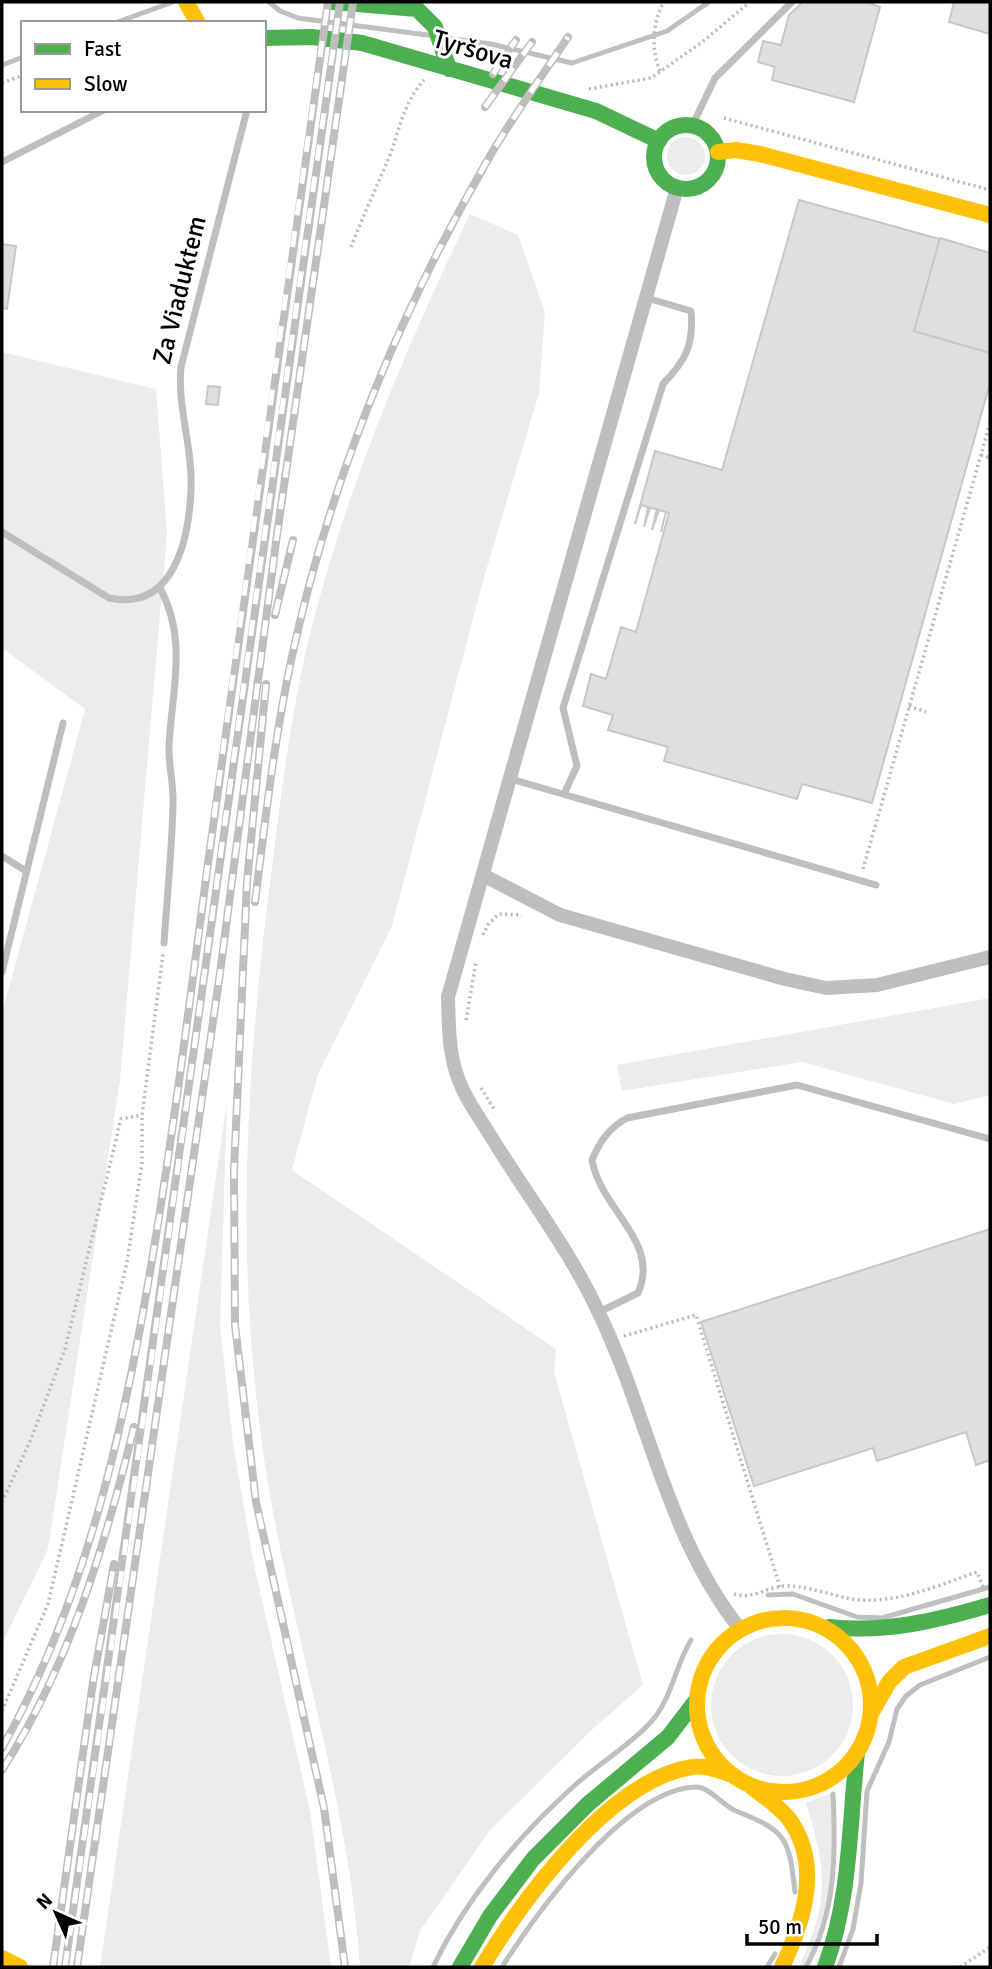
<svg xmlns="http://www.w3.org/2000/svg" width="992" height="1969" font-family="Signika,sans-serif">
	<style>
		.green { fill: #ececec }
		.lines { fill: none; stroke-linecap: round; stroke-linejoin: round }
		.stream { stroke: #bfbfbf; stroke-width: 5 }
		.building { fill: #dfdfdf; stroke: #c7c7c7; stroke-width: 2 }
		.path { stroke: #b9b9b9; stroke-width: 3.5; stroke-dasharray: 2 3.5; stroke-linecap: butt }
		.lane { stroke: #bebebe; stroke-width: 7 }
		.street { stroke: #bebebe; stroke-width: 14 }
		.fast { stroke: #4caf50; stroke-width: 16 }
		.slow { stroke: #ffc107; stroke-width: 16 }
		.rail-casing { stroke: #bebebe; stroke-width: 8 }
		.rail { stroke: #fff; stroke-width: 5; stroke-dasharray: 16; stroke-linecap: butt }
		.labels { text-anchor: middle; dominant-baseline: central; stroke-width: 6; stroke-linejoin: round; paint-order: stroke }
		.street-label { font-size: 26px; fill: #000; stroke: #fff }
	</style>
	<rect width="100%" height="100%" fill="#fff"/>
	<g class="green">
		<circle cx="686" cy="156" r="19"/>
		<path d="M470,214L518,235L545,312L539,393L483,581L392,926L318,1074L292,1170L556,1349L554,1372L643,1685L595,1727L490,1830L420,1931L409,1967H360C348,1789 286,1620 262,1444C235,1251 247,1059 272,867C282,787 292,705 312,626C349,482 406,347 470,214Z"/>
		<polygon points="2,352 156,389 167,533 120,1080 48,1549 2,1644 2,1013 85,709 2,648"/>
		<polygon points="990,998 990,1095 954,1104 802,1062 622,1091 617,1065"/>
		<polygon points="227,1102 220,1325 233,1443 254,1565 310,1811 331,1967 100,1967"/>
		<circle cx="782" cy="1705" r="71"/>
		<path d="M834,1792C835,1860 835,1905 806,1967H799C830,1900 827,1873 806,1803Z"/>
	</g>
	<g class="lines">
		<g class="stream">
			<polyline points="269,2 280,11 298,18 435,36"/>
			<polyline points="115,23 173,2"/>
			<polyline points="445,38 491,44 572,63 667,31 709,2"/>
			<polyline points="2,65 23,57"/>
			<polyline points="768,1595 793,1594 857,1617 882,1618 990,1587"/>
			<path d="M433,1967C465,1900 518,1836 574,1786C597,1765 626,1748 648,1725C672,1701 674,1668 691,1640"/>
			<path d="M502,1967C537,1912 625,1790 695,1787C709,1786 723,1806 736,1811C787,1831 789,1838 795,1892"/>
			<polyline points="767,1967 775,1954"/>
			<path d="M806,1967C836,1913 836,1854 833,1794"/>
			<polyline points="839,1967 853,1929 861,1883 867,1791 889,1742 897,1709 906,1696 920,1685 990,1657"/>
		</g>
	</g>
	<g class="building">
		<polygon points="803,2 867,2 880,7 854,102 772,80 775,67 758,62 763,41 781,45 789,15"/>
		<polygon points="954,2 990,2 990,34 949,22"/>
		<polygon points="799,200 990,253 990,383 872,803 802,784 797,799 664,761 668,747 608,730 613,715 583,706 591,674 606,679 621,627 636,632 669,513 666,512 661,532 666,512 659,510 652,530 657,509 650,508 644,527 648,507 641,505 635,524 655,451 722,470"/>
		<polygon points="940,238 990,253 990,353 914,331"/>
		<polygon points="2,244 16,246 7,309 2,308"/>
		<polygon points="208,386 220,387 218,405 206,404"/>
		<polygon points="990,1229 990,1460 976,1465 966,1432 877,1461 873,1448 754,1486 701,1322"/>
	</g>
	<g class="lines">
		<g class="path">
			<path d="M660,71C651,49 652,23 664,2"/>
			<polyline points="2,83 23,75"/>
			<polyline points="589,89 651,78 701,43 750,2"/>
			<polyline points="724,118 990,190"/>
			<path d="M351,247C363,216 377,186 390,155C400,128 404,102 424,80"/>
			<polyline points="981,455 990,458"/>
			<polyline points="909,706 926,712"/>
			<polyline points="863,869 990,423"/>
			<polyline points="483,935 489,923 499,914 522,915"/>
			<polyline points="466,1020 476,962"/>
			<polyline points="481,1088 494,1109"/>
			<polyline points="624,1336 696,1315 780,1587"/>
			<polyline points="2,1502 31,1439 65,1349 121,1119 142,1115"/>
			<path d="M734,1594C753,1600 768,1586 786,1586C812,1586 836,1598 861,1600C902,1602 939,1585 977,1572L984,1589"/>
			<polyline points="2,1711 48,1604 127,1262 142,1163 142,1115 163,954"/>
			<polyline points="960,1967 990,1947"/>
		</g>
		<g class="lane">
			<polyline points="692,126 715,78 792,2"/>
			<polyline points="2,162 104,110"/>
			<path d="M2,532L109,598C174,612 189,539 191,489C193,447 177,408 181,367L247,110"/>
			<path d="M160,588C188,640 172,690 169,745C168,765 174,784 173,804C172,850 167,897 164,943"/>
			<polyline points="511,779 876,885"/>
			<path d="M564,794L577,766L563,708L663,384C686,360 694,345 691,311L647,298"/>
			<polyline points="2,856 26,871"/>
			<polyline points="2,972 63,723"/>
			<path d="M599,1312L638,1293C661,1241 601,1211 592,1160C600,1141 609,1128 627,1118L797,1085L990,1139"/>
		</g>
		<g class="street">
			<path d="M677,188L448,997C449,1029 448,1059 463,1090C470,1105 481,1120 490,1135C526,1194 569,1249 598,1311C649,1416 666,1536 740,1629"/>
			<polyline points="483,875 560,915 785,979 826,988 877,985 990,957"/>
		</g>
		<g class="fast">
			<polyline points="333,2 417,9 435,27 449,69"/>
			<polyline points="264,38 312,37 362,43 596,111 659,141"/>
			<circle cx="686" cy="157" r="32"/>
			<path d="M829,1627C885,1633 936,1621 990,1605"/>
			<polyline points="460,1967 490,1916 533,1859 588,1804 668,1737 697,1699"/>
			<path d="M825,1967C851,1897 849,1826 857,1753"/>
		</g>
		<g class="slow">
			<polyline points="186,2 198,23"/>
			<polyline points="718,152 736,150 760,154 990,215"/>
			<circle cx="784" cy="1705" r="87"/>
			<polyline points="872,1712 889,1682 904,1667 990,1636"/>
			<path d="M752,1787C764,1797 779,1806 789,1819C822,1864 804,1921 782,1967"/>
			<polyline points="2,1958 20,1967"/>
			<path d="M482,1967C523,1899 609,1780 692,1767C704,1765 718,1770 729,1774"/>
		</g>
		<g class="rail-casing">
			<g id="rail">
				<polyline points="493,74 516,40"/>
				<polyline points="485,107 532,42"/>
				<polyline points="275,615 293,540"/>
				<polyline points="266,684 247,882 234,1170 235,1325 256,1502 324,1808 345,1967"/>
				<path d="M255,902C265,822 274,741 291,661C329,483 399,313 490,156C514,115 542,76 568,37"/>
				<path d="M2,1748C85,1600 122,1438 150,1272C173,1136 190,1000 208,863C246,576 286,289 328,2"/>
				<path d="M2,1770C69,1666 105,1546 134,1427"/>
				<polyline points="53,1967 93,1682 114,1564"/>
				<path d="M65,1967C161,1313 245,656 340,2"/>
				<polyline points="77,1967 220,973 276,542 353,2"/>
			</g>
		</g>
		<use href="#rail" class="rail"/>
	</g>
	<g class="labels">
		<g class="street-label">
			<text transform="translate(473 50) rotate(16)">Tyršova</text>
			<text transform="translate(180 290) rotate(-76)">Za Viaduktem</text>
		</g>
	</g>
	<rect width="992" height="1969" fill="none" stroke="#000000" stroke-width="7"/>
	<rect x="21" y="21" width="245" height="91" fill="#ffffff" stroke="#999999" stroke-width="2"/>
	<rect x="35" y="44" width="35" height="10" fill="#4caf50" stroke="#999999" stroke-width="2"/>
	<text x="84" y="56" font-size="21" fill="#000000">Fast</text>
	<rect x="35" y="79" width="35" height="10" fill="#ffc107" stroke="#999999" stroke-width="2"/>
	<text x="84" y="91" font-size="21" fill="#000000">Slow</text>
	<g transform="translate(56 1913) rotate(315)" stroke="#ffffff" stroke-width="5" paint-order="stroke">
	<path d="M0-5L12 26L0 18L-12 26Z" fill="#000000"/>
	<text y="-10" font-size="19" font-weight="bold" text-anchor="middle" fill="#000000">N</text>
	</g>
	<path d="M747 1934v10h130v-10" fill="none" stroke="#000000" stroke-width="3.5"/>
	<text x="758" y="1934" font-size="21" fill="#000000" stroke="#ffffff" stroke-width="5" paint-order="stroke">50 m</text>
</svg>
